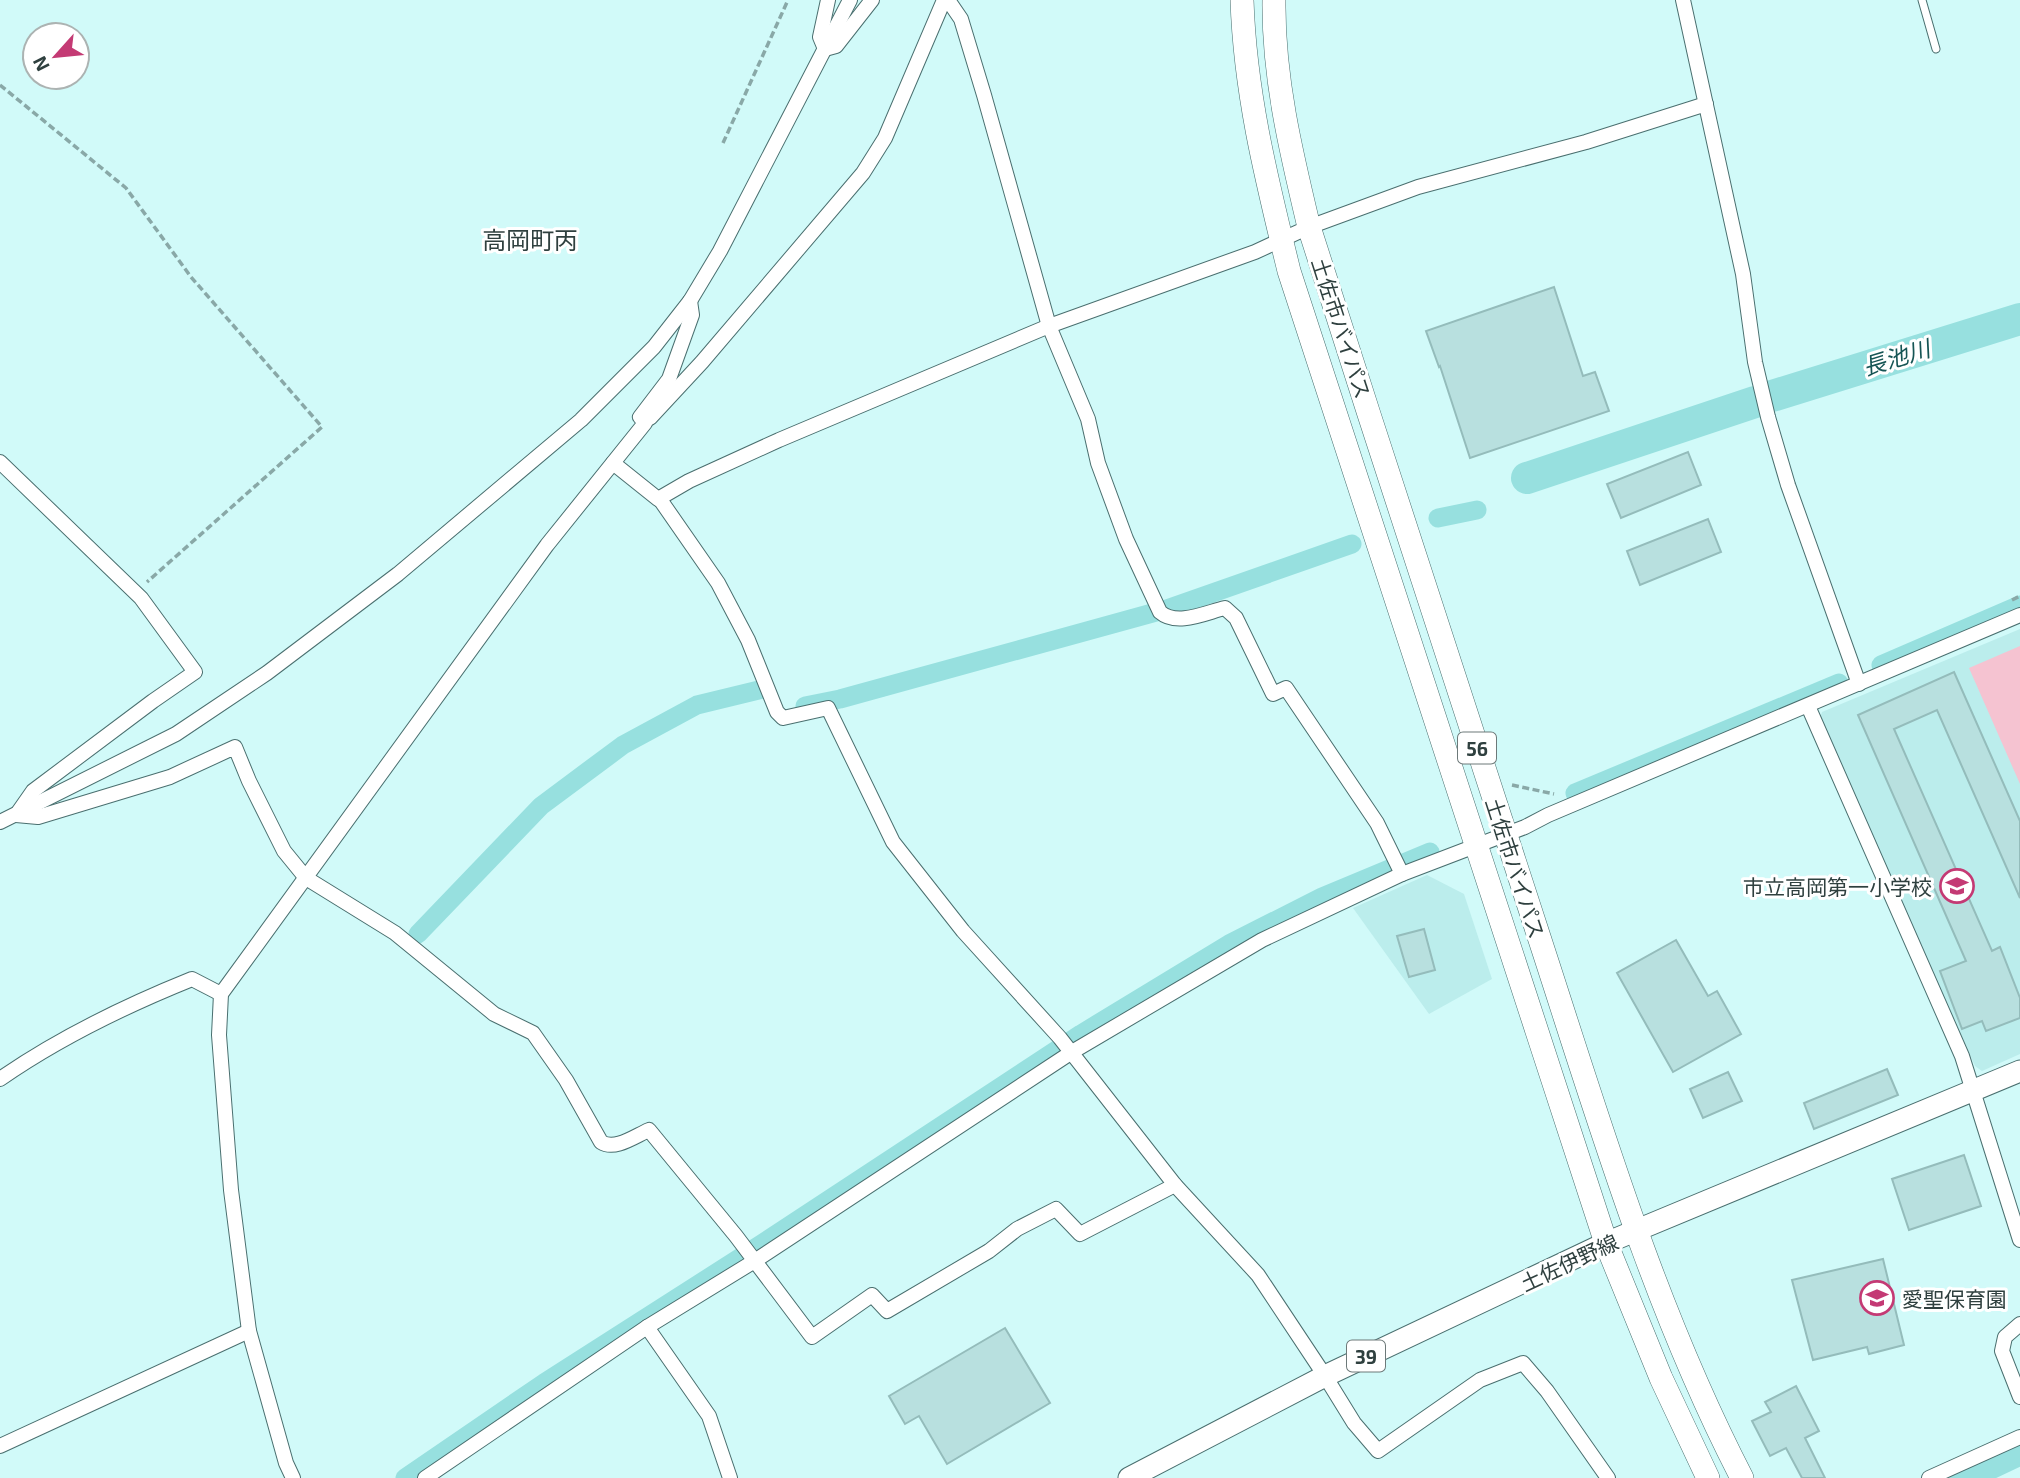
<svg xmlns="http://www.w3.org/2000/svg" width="2020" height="1478" font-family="'Exo 2','Noto Sans JP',sans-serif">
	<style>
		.built { fill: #bbedec }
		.green { fill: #f5c3d1 }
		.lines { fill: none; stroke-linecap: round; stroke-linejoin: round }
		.canal { stroke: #97e0df; stroke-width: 19 }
		.river { stroke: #97e0df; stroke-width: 32 }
		.building { fill: #b8e0df; stroke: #94bcbb; stroke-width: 2 }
		.service-casing { stroke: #4a6f6f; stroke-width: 9 }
		.minor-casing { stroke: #4a6f6f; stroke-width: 16 }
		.primary-casing { stroke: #4a6f6f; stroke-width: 23 }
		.trunk-casing { stroke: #4a6f6f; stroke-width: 24 }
		.path { stroke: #89a8a7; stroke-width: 3.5; stroke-dasharray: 7 3.5; stroke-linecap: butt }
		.service { stroke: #fff; stroke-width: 7 }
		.minor { stroke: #fff; stroke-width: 14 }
		.primary { stroke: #fff; stroke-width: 21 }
		.trunk { stroke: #fff; stroke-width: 23 }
		.labels { text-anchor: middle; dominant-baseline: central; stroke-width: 6; stroke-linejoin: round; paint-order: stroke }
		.shield { fill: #fff; stroke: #6d7979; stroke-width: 2 }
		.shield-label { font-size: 19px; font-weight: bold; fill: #2f403f }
		.street-label { font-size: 21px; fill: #2f403f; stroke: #fff }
		.poi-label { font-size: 21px; fill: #2f403f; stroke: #fff; text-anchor: end }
		.water-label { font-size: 23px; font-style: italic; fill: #165555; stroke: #fff }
		.quarter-label { font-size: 24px; fill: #2f403f; stroke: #fff }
	</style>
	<rect width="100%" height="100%" fill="#d1faf9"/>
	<g class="built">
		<polygon points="2020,629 2020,1054 1982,1071 1975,1066 1820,718 1822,712"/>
		<polygon points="1427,875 1464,894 1492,979 1429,1014 1353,908"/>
	</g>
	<polygon class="green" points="2020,646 2020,784 1969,668"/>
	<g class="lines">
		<g class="canal">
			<polyline points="1438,518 1477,510"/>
			<polyline points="1164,610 1352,544"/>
			<polyline points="1881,665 2020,605"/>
			<polyline points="805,706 840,699 1156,612"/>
			<polyline points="1575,793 1839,683"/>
			<polyline points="418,934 541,806 623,745 697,705 763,689"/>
			<polyline points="405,1478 544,1383 763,1243 1081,1034 1229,944 1322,897 1430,852"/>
		</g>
		<g class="river">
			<polyline points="1772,396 2020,319"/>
			<polyline points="1527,478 1755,402"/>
			<polyline points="1959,1478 2020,1449"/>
		</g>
	</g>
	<g class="building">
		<polygon points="1554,287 1583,376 1595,372 1609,411 1470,458 1440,366 1439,367 1426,331"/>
		<polygon points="1688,452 1701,485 1621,518 1607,484"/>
		<polygon points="1708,519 1721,552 1640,585 1627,551"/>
		<polygon points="1954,672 2020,821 2020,898 1937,710 1894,729 1992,951 2000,947 2020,998 2020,1018 1986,1031 1982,1021 1962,1029 1940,971 1966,961 1858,715"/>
		<polygon points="1424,929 1435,970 1409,977 1397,936"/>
		<polygon points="1676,940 1708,996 1717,991 1741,1034 1673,1072 1617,973"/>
		<polygon points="1887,1069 1898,1095 1814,1129 1804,1103"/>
		<polygon points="1728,1072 1742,1101 1703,1118 1690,1089"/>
		<polygon points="1964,1155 1981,1206 1909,1230 1892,1179"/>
		<polygon points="1883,1259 1904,1345 1869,1354 1867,1347 1813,1360 1792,1280"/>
		<polygon points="1005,1328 1050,1403 947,1464 919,1416 905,1424 889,1396"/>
		<polygon points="1796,1386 1819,1431 1805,1438 1825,1478 1802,1478 1786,1448 1770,1456 1752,1421 1771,1412 1765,1402"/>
	</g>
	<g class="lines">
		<g class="service-casing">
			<polyline id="service" points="1922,0 1936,49"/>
		</g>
		<g class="minor-casing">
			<g id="minor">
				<polyline points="828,0 820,37 825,49 836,46 872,0"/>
				<path d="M948,0L961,19L984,95L1049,326L1088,419L1098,463L1126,539L1160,612C1177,627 1207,612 1225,608L1236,618L1273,694L1286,688L1377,823L1402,874"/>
				<polyline points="1683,0 1743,274 1755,362 1768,417 1788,485 1859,684"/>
				<polyline points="650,418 702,362 863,173 885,138 944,0"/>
				<polyline points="0,462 141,598 195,672 153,701 33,791 19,811"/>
				<polyline points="613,463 658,499 689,481 779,440 1049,326 1255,252 1309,227 1418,187 1586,142 1706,104"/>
				<polyline points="659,498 718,583 748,640 777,712 783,718 828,708 893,842 963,931 1060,1038 1175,1185 1258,1275 1325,1376 1354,1423 1378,1451 1480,1380 1523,1363 1547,1391 1608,1478"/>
				<polyline points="1808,706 1962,1056 2020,1240"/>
				<path d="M16,815L38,817L170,777L235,747L249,781L284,851L306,878L395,933L494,1014L533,1033L566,1080L601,1142C615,1151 635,1136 649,1130L736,1236L812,1337L872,1295L887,1311L989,1251L1017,1229L1056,1209L1080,1234L1175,1185"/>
				<polyline points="0,822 176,734 267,673 398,574 581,420 654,347 690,301 720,251 850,0"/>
				<path d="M0,1079C59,1038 125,1006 192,979L221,994"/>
				<polyline points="2020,1324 2005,1337 2002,1351 2020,1397"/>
				<polyline points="647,1327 709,1416 730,1478"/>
				<polyline points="0,1446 249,1331"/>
				<polyline points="293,1478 286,1463 249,1331 231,1190 219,1035 221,994 547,545 645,423 640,417 669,379 692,315 690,301"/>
				<polyline points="425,1478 647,1327 753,1262 1072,1052 1262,940 1402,874 1525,827 1548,815 2020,615"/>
				<polyline points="1929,1478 2020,1437"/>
			</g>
		</g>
		<g class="primary-casing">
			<polyline id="primary" points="1129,1478 1325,1376 1606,1243 2020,1071"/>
		</g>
		<g class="trunk-casing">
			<g id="trunk">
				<path d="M1242,0C1245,94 1267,181 1289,271L1606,1243L1661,1378L1708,1478"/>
				<path d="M1274,0C1273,77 1291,152 1309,227C1385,466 1463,704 1541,943C1600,1124 1654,1308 1742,1478"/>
			</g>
		</g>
		<g class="path">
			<polyline points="0,85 126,188 191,277 322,427 147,582"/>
			<polyline points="723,143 788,0"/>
			<polyline points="2012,600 2020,596"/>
			<polyline points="1512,785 1554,794"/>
		</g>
		<use href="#service" class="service"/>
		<use href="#minor" class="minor"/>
		<use href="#primary" class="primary"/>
		<use href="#trunk" class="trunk"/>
	</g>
	<defs>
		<g id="school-ring" transform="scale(1.75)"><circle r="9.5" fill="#fff" stroke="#c43a74" stroke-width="1.5"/><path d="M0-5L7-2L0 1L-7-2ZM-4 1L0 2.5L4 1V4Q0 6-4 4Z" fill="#c43a74"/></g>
	</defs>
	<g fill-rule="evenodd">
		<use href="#school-ring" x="1957" y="886"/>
		<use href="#school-ring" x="1877" y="1298"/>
	</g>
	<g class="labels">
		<g class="shield">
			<rect x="1458" y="732.5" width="38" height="31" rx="5"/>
			<rect x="1347" y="1340.5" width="38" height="31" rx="5"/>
		</g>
		<g class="shield-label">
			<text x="1477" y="748">56</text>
			<text x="1366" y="1356">39</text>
		</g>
		<g class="street-label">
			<text transform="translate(1342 328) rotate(72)">土佐市バイパス</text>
			<text transform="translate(1516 868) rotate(72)">土佐市バイパス</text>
			<text transform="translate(1569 1262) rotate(-25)">土佐伊野線</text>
		</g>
		<g class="poi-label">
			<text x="1932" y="886">市立高岡第一小学校</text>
			<text x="1902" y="1298" text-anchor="start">愛聖保育園</text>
		</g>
		<g class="water-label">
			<text transform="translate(1896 357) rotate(-17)">長池川</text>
		</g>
		<g class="quarter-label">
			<text x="530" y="239">高岡町丙</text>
		</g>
	</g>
	<g transform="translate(56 56) rotate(243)"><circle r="33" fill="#ffffff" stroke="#acb3b2" stroke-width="2"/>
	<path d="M0-5L12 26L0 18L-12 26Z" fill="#c43a74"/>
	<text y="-10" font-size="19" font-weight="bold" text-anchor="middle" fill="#2f403f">N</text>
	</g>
</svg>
